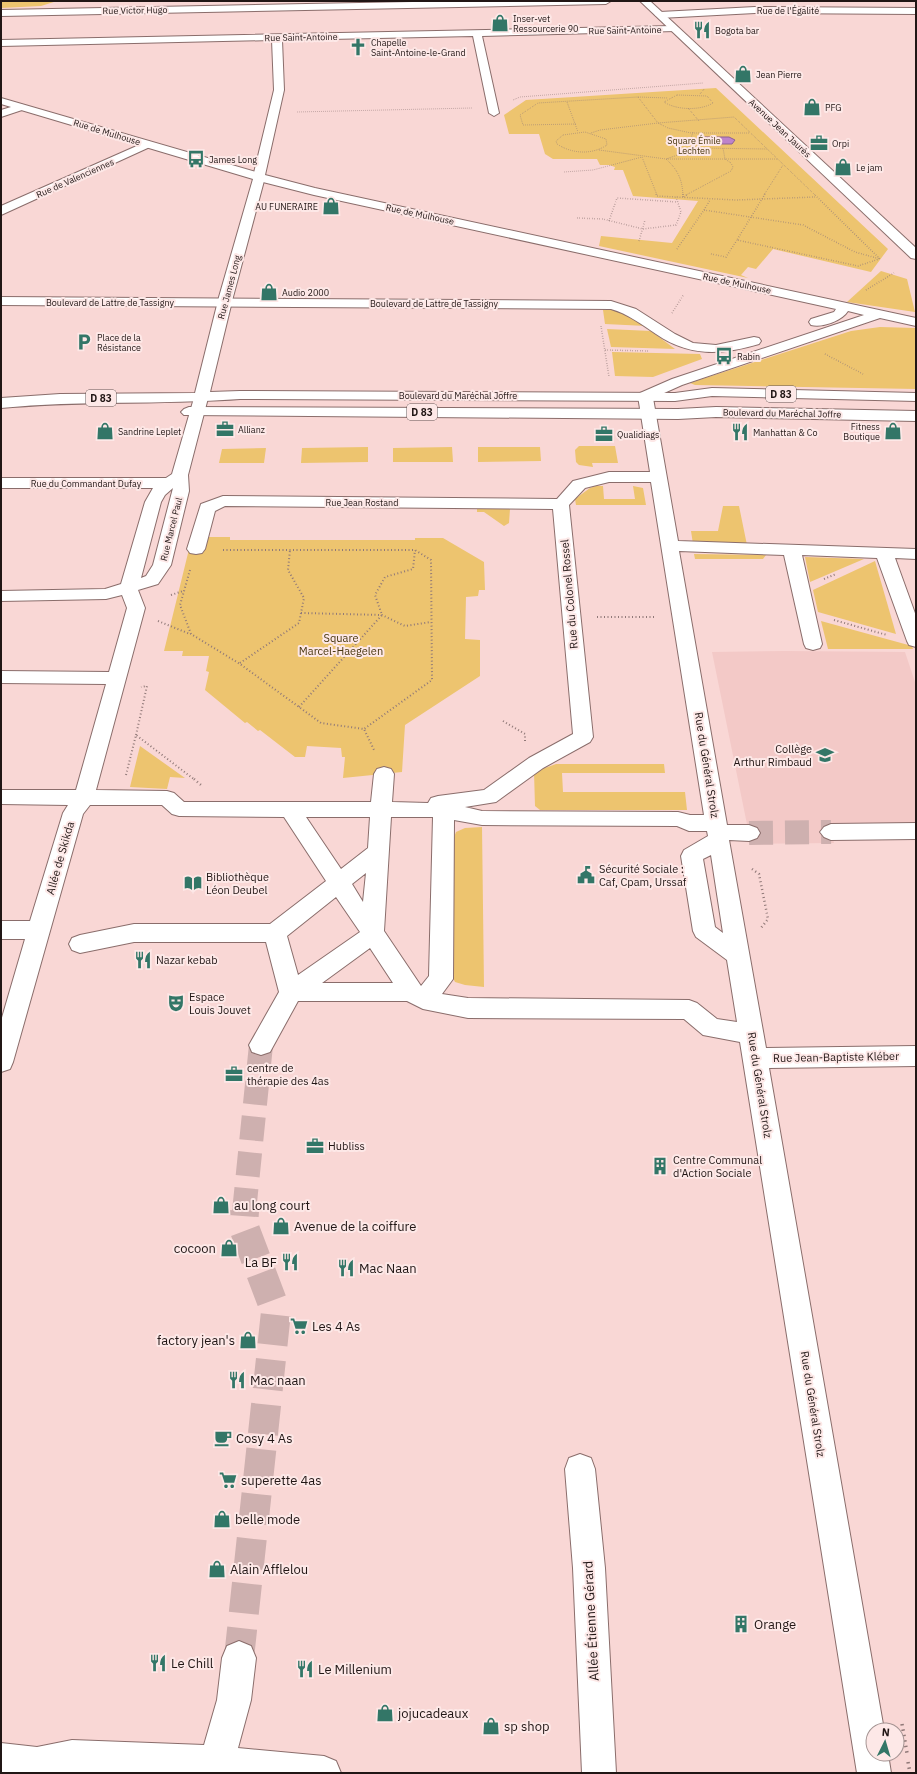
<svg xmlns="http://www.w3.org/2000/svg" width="917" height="1774" font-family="'IBM Plex Sans',sans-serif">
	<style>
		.built { fill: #f3c9c7 }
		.green { fill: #edc46f }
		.water { fill: #bd83cb; stroke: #8e6294 }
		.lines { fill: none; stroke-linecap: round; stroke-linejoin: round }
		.minor-tunnel-far1 { stroke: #ceb0af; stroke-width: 24; stroke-dasharray: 24 12; stroke-linecap: butt }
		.minor-tunnel { stroke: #ceb0af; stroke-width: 30; stroke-dasharray: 30 15; stroke-linecap: butt }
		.minor-casing { stroke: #8a6d6b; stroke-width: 2 }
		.major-casing { stroke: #8a6d6b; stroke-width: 2 }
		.path-far4 { stroke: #907978; stroke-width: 1; stroke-dasharray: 0.5 1.5; stroke-linecap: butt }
		.path-far3 { stroke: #907978; stroke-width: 1.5; stroke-dasharray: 0.5 2; stroke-linecap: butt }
		.path-far2 { stroke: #907978; stroke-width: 2; stroke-dasharray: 1 2.5; stroke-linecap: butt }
		.path-far1 { stroke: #907978; stroke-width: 2.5; stroke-dasharray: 1 3; stroke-linecap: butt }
		.path { stroke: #907978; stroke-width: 3.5; stroke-dasharray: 1.5 4; stroke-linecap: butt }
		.minor { fill: #fff; fill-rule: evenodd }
		.major { fill: #fff; fill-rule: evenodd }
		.labels { text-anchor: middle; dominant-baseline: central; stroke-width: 4; stroke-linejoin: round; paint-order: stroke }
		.far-street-label { font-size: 9px; fill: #211615; stroke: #fde8e7 }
		.far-poi-label { font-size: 9px; fill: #211615; stroke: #fde8e7; text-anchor: start }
		.far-park-label { font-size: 9px; fill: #46350d; stroke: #fde8e7 }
		.shield { fill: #fde8e7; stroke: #635554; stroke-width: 1 }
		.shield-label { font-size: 10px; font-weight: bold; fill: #211615 }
		.street-label { font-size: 11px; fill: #211615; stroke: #fde8e7 }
		.park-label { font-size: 11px; fill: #46350d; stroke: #fde8e7 }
		.poi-label { font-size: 11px; fill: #211615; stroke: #fde8e7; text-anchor: start }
		.near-poi-label { font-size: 13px; fill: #211615; stroke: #fde8e7; text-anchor: start }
		.near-street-label { font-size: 13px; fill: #211615; stroke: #fde8e7 }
	</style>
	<rect width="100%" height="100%" fill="#f9d7d5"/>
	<polygon class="built" points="785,651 905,652 916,685 916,826 830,826 834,843 751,844 712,652"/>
	<g class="green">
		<polygon points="1,1 57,1 41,6 1,8"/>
		<polygon points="716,88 888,249 871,272 773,249 756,269 748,267 741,275 748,278 599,246 601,236 672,243 698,201 633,196 623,170 614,170 615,167 609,165 600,165 597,159 553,159 545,154 539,134 509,134 504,115 526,100"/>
		<polygon points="881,271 907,279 915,312 847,302"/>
		<polygon points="603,310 619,310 646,326 605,324"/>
		<polygon points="880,327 916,328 916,389 695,385 690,383 851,331"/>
		<polygon points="607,329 651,331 675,349 611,347"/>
		<polygon points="612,352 700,354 702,359 653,377 615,376"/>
		<polygon points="579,446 615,446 618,463 592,463 593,467 579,465 576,462 575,450"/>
		<polygon points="368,447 368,462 301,463 302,448"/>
		<polygon points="452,447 453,462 393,462 393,448"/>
		<polygon points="478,447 540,447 541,461 478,462"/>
		<polygon points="266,448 264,463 219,463 222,449"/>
		<polygon points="596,486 603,486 604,499 635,499 633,486 643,488 646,505 576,505 575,499 590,488"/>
		<polygon points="723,506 739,506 747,545 693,544 691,531 718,531"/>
		<polygon points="477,508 510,509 509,523 504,526 484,512 477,512"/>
		<polygon points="192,537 230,537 230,540 415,540 415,538 443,538 484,562 485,590 479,590 478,596 466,597 465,639 480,640 480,676 405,725 402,772 343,778 345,757 342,757 341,748 307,746 305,757 295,757 260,730 258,731 247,722 245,723 205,690 209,672 206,671 209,656 182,656 183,651 164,651"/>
		<polygon points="694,554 766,555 763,559 695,559"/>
		<polygon points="805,557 864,559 810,582"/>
		<polygon points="875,561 896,634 818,612 813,590"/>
		<polygon points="821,621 912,646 913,649 828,649"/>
		<polygon points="140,746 185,778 170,777 167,789 130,787"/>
		<polygon points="556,764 664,764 665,773 562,773 563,792 685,792 687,810 540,810 535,806 534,772"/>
		<polygon points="482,827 484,987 465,985 455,982 452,976 453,840 456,832 465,828"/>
	</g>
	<polygon class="water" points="704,137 729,137 735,140 732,144 706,144 701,141"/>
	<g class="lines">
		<g class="minor-tunnel-far1">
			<polyline points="749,833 831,832"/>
			<polyline points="244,1212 261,1045"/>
		</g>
		<polyline class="minor-tunnel" points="239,1658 276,1312 243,1225 244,1211"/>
		<g class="minor-casing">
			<g id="minor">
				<polygon points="465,1 611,1 606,4 1,16 1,10"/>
				<polygon points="755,7 916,8 916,14 755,13 660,18 655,15 660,12"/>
				<path d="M673,26L678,29L676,31L482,36L499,113L494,116L489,113L473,36L282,40L284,90L265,175L315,188L916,318V326L880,318L682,385L653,398L678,541L916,549V559L895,558L916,616V647L909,645L907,641L877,558L802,555L822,644L820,648L813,650L806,648L804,644L784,555L679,551L727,825H749L757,828L760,833L757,838L749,841L729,840L766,1048L916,1046V1066L769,1068L884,1730H873V1754H888L891,1773H857L740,1042L703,1035L684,1019L468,1018L423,1009L407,1001H298L270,1052L261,1055L252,1052L249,1045L279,992L266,942H134L80,953L72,950L69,944L72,938L80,935L134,924H270L326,881L284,817L179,816L172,814L162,805H90L83,814L13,1062L10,1069L1,1072V1021L25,939H1V921H30L63,813L68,805L1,804V790H76L106,684L1,683V671L109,672L127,608L122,595L106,599L1,601V591L105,589L121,584L145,502L153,488H1V478H166L172,474L194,398L196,395H206L208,398L188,475L189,491L171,565L158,584L138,590L145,608L96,790L167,791L174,793L184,802H371L374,774L377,769L384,767L391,769L394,774L392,802L428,803L431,798L438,796L484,790L529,758L573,734L553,509L225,506L215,511L205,549L202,553L196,554L190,553L187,549L201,504L223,496L557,499L573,481L609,472H650L638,396L640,393L672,379L864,315L848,311C842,321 822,328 811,325L809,322L811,319L834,312L836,309L314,195L255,180L253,177L274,90L272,40L1,46V40ZM609,482H651L704,815H690L678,812L482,811L465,807L496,802L543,768L590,742L593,737L569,505L585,488ZM173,488L153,565L146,576L141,578L161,502L165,495ZM306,817H370L368,848L341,869ZM391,817H433L429,976L421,986L384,931ZM454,820L482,825L677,826L689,831H707L708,836L684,850L681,856L693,931L696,937L727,960L737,1022L717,1019L697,1003L689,1000L468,998L442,994L453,979ZM711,855L723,933L715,927L703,859ZM366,873L363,902L352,884ZM336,897L360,932L298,975L287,936ZM370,948L393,983H322Z"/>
				<polygon points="21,104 26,107 25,109 1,117 1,110"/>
				<polygon points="148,141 154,144 152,146 1,215 1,206"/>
				<path d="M1,297L611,301L636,309L675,334L693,343L716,345L754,337L759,338L761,341L759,344C722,355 689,357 656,334C641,324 628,314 611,309L1,305Z"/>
				<polygon points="916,823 916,839 831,840 824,837 820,832 824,827 831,824"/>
				<polygon points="580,1454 591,1458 595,1469 605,1568 616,1773 582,1773 573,1568 565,1469 569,1458"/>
				<polygon points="239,1641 251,1646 256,1658 251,1700 238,1748 324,1756 336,1761 341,1773 1,1773 1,1743 37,1747 72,1740 204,1745 217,1700 222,1658 227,1646"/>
			</g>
		</g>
		<g class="major-casing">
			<g id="major">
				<polygon points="640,1 650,1 916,248 916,259 911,258"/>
				<path d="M1,98L263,174L265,177L233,297L210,392L240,391L675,393L712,388L916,393V401L712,396L675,401L240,399C161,405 81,400 1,408V398L60,394L195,393L219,297L253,179L1,104Z"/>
				<polygon points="189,407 678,409 716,407 916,411 916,421 716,417 678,419 184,415 181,412 184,409"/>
			</g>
		</g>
		<g class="path-far4">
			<polyline points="700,94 705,88"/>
			<path d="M677,95L707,96L713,103C700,111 676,110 664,102Z"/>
			<polyline points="638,97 668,98"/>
			<polyline points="513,100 520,97 703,83"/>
			<polyline points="567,102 578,132"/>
			<polyline points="688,108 699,121"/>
			<polyline points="297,112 472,108"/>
			<polyline points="576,124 523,125 520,115 538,103 638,97 658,123 734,117 815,195"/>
			<path d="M585,132L606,139L607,145C592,155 572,154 557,144L556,141L563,135Z"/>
			<polyline points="693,132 690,141 698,148 767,149"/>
			<polyline points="591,133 600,130 658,123 668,128 691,133 750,133"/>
			<polyline points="599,150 666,159 778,159"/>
			<polyline points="564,172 593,170 642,157 657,195"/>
			<path d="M683,195C682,179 678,170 666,159L698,148"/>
			<polyline points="686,195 731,171 733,167 731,163 725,159 723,148"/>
			<polyline points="764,195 783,165"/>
		</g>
		<g class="path-far3">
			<polyline points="656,194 657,196 736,200 815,197"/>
			<polyline points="683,194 683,198"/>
			<polyline points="765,194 737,240 858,266 879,259"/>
			<polyline points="684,197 688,194"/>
			<polyline points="704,210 710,200"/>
			<polyline points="577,218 603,219 643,229 676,225 681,212 676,197"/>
			<polyline points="609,221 617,198 677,202"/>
			<polyline points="639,241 645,220"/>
			<polyline points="677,249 704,210 803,225 855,252 880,259 814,194"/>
			<polyline points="711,254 726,257 737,240"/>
			<polyline points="866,290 894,273"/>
			<polyline points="672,313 684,294"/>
			<polyline points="601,326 609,377"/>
			<polyline points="605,350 649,351"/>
			<polyline points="825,354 863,374"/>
		</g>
		<g class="path-far2">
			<polyline points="223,550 415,550 431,560 432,680 364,729"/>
			<polyline points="190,570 180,605 191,634 240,664 321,723 364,729 375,752"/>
			<polyline points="824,579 836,574"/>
			<polyline points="171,595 183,591"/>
			<polyline points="301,613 382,615 405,626 431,622"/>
			<polyline points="597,617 656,617"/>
			<polyline points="834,620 887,635"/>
			<polyline points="158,621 190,634"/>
			<polyline points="240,663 299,623 304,598 288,570 290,550"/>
			<polyline points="299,707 382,615 375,595 385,577 413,569 415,550"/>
			<polyline points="503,721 525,734 525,741"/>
			<polyline points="136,735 147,686 141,687"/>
			<polyline points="126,775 136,735 195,780"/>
		</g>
		<g class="path-far1">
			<polyline points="194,779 201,785"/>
			<polyline points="752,869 759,874 768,919 761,928"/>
		</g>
		<g class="path">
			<polyline points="902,1724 907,1753"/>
			<polyline points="908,1762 910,1773"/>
		</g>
		<use href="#minor" class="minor"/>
		<use href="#major" class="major"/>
	</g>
	<defs>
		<g id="shop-bare" transform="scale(1.38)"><path d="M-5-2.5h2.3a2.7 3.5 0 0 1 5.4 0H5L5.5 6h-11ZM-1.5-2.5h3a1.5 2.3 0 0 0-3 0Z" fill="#337667" stroke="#fde8e7" stroke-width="2.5" paint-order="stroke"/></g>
		<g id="restaurant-bare" transform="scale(1.38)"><path d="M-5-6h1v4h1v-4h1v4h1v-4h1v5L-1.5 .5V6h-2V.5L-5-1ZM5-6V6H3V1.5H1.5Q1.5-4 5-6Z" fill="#337667" stroke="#fde8e7" stroke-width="2.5" paint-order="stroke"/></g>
		<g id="church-bare" transform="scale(1.38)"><path d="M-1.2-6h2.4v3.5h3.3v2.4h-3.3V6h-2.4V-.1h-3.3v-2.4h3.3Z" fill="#337667" stroke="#fde8e7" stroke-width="2.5" paint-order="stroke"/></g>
		<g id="office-bare" transform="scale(1.38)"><path d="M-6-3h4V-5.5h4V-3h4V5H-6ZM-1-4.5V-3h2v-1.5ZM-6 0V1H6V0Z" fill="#337667" stroke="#fde8e7" stroke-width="2.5" paint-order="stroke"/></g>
		<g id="bus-bare" transform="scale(1.38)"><path d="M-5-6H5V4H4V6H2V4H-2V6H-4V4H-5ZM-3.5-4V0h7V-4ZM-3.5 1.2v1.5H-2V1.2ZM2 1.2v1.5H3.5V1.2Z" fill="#337667" stroke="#fde8e7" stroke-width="2.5" paint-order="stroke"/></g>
		<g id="parking-bare" transform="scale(1.38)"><path d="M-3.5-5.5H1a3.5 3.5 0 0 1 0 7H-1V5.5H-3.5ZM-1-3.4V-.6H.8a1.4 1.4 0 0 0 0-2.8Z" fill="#337667" stroke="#fde8e7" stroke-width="2.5" paint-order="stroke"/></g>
		<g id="school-bare" transform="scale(1.38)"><path d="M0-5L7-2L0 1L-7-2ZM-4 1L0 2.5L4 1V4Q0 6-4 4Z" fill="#337667" stroke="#fde8e7" stroke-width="2.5" paint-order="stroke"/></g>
		<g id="civic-bare" transform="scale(1.38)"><path d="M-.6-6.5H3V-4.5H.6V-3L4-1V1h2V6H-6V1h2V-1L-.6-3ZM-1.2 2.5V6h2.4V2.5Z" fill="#337667" stroke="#fde8e7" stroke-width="2.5" paint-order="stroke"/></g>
		<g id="library-bare" transform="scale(1.38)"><path d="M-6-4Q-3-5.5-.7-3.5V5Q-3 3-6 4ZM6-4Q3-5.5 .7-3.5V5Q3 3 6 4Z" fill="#337667" stroke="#fde8e7" stroke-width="2.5" paint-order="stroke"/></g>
		<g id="theatre-bare" transform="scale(1.38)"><path d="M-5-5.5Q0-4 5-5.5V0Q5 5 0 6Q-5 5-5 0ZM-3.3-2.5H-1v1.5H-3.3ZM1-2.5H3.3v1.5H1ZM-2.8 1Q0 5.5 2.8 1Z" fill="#337667" stroke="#fde8e7" stroke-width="2.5" paint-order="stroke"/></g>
		<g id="building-bare" transform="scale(1.38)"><path d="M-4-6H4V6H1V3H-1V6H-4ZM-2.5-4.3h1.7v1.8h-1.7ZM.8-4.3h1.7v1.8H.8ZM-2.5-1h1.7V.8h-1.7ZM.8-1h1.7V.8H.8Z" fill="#337667" stroke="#fde8e7" stroke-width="2.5" paint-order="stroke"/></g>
		<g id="supermarket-bare" transform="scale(1.38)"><path d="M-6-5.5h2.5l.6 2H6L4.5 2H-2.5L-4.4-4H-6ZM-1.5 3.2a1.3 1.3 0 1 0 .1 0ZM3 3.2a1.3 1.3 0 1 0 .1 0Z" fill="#337667" stroke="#fde8e7" stroke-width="2.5" paint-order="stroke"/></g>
		<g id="cafe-bare" transform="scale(1.38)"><path d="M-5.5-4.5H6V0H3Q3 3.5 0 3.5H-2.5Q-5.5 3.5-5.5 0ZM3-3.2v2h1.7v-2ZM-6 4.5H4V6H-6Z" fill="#337667" stroke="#fde8e7" stroke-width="2.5" paint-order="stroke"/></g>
	</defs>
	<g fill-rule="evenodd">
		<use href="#shop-bare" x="500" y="23"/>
		<use href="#restaurant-bare" x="702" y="30"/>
		<use href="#church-bare" x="358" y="47"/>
		<use href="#shop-bare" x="743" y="74"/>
		<use href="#shop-bare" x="812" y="107"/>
		<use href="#office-bare" x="819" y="143"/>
		<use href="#bus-bare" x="196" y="159"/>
		<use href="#shop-bare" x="843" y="167"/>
		<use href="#shop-bare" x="331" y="206"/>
		<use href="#shop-bare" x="269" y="292"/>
		<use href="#parking-bare" x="84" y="342"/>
		<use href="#bus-bare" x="724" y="356"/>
		<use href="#office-bare" x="225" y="429"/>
		<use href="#shop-bare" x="105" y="431"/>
		<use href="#shop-bare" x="893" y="431"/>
		<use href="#restaurant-bare" x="740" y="432"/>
		<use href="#office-bare" x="604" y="434"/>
		<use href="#school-bare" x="825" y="755"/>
		<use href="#civic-bare" x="586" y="875"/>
		<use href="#library-bare" x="193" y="883"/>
		<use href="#restaurant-bare" x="143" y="960"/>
		<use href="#theatre-bare" x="176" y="1003"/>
		<use href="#office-bare" x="234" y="1074"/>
		<use href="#office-bare" x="315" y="1146"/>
		<use href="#building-bare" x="660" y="1166"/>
		<use href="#shop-bare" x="221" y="1205"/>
		<use href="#shop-bare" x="281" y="1226"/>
		<use href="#shop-bare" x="229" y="1248"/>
		<use href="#restaurant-bare" x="290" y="1262"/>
		<use href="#restaurant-bare" x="346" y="1268"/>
		<use href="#supermarket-bare" x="299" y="1326"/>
		<use href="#shop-bare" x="248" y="1340"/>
		<use href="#restaurant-bare" x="237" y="1380"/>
		<use href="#cafe-bare" x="223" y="1438"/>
		<use href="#supermarket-bare" x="228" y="1480"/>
		<use href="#shop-bare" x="222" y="1519"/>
		<use href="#shop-bare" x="217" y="1569"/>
		<use href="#building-bare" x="741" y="1624"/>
		<use href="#restaurant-bare" x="158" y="1663"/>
		<use href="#restaurant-bare" x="305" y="1669"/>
		<use href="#shop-bare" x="385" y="1713"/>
		<use href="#shop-bare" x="491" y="1726"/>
	</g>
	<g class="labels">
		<g class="far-street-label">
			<text transform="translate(135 10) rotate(-1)">Rue Victor Hugo</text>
			<text x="788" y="10">Rue de l'Égalité</text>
			<text transform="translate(625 30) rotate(-1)">Rue Saint-Antoine</text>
			<text transform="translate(301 37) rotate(-1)">Rue Saint-Antoine</text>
			<text transform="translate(780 128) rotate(43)">Avenue Jean Jaurès</text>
			<text transform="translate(107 132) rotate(17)">Rue de Mulhouse</text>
			<text transform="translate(75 178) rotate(-24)">Rue de Valenciennes</text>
			<text transform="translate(420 214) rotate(12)">Rue de Mulhouse</text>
			<text transform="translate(737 283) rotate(12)">Rue de Mulhouse</text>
			<text transform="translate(229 287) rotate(-75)">Rue James Long</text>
			<text x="110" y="302">Boulevard de Lattre de Tassigny</text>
			<text x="434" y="303">Boulevard de Lattre de Tassigny</text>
			<text x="458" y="395">Boulevard du Maréchal Joffre</text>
			<text transform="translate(782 413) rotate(1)">Boulevard du Maréchal Joffre</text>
			<text x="86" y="483">Rue du Commandant Dufay</text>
			<text x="362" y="502">Rue Jean Rostand</text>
			<text transform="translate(171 529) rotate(-76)">Rue Marcel Paul</text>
		</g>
		<g class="far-poi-label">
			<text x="513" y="18">Inser-vet<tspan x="513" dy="10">Ressourcerie 90</tspan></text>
			<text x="715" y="30">Bogota bar</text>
			<text x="371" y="42">Chapelle<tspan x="371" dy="10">Saint-Antoine-le-Grand</tspan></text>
			<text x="756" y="74">Jean Pierre</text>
			<text x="825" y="107">PFG</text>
			<text x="832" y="143">Orpi</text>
			<text x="209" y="159">James Long</text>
			<text x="856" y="167">Le jam</text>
			<text x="318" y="206" text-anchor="end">AU FUNERAIRE</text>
			<text x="282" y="292">Audio 2000</text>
			<text x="97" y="337">Place de la<tspan x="97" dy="10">Résistance</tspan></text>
			<text x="737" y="356">Rabin</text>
			<text x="880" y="426" text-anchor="end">Fitness<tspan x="880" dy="10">Boutique</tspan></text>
			<text x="238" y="429">Allianz</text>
			<text x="118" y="431">Sandrine Leplet</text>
			<text x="753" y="432">Manhattan &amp; Co</text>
			<text x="617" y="434">Qualidiags</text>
		</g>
		<g class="far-park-label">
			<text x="694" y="140">Square Émile<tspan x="694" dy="10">Lechten</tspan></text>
		</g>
		<g class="shield">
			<rect x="766" y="386" width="30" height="16" rx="3"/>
			<rect x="86" y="390" width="30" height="16" rx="3"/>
			<rect x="407" y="404" width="30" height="16" rx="3"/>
		</g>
		<g class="shield-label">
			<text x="781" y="394">D 83</text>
			<text x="101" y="398">D 83</text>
			<text x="422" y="412">D 83</text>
		</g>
		<g class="street-label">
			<text transform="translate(569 594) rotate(-95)">Rue du Colonel Rossel</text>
			<text transform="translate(707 765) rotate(81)">Rue du Général Strolz</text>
			<text transform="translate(60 858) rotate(-74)">Allée de Skikda</text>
			<text transform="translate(836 1057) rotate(-1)">Rue Jean-Baptiste Kléber</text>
			<text transform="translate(760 1085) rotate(81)">Rue du Général Strolz</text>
			<text transform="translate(813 1404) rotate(81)">Rue du Général Strolz</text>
		</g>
		<g class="park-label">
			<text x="341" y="638">Square<tspan x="341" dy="13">Marcel-Haegelen</tspan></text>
		</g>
		<g class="poi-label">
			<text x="812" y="749" text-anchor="end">Collège<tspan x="812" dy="13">Arthur Rimbaud</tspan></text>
			<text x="599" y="869">Sécurité Sociale :<tspan x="599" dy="13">Caf, Cpam, Urssaf</tspan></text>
			<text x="206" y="877">Bibliothèque<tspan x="206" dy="13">Léon Deubel</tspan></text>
			<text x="156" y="960">Nazar kebab</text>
			<text x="189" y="997">Espace<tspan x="189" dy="13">Louis Jouvet</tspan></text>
			<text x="247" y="1068">centre de<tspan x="247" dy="13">thérapie des 4as</tspan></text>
			<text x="328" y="1146">Hubliss</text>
			<text x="673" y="1160">Centre Communal<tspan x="673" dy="13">d'Action Sociale</tspan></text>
		</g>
		<g class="near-poi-label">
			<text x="234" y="1205">au long court</text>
			<text x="294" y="1226">Avenue de la coiffure</text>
			<text x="216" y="1248" text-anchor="end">cocoon</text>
			<text x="277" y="1262" text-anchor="end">La BF</text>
			<text x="359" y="1268">Mac Naan</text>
			<text x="312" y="1326">Les 4 As</text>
			<text x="235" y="1340" text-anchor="end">factory jean's</text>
			<text x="250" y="1380">Mac naan</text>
			<text x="236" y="1438">Cosy 4 As</text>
			<text x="241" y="1480">superette 4as</text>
			<text x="235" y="1519">belle mode</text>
			<text x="230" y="1569">Alain Afflelou</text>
			<text x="754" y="1624">Orange</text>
			<text x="171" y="1663">Le Chill</text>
			<text x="318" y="1669">Le Millenium</text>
			<text x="398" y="1713">jojucadeaux</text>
			<text x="504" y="1726">sp shop</text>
		</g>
		<g class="near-street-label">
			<text transform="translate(591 1621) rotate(-93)">Allée Étienne Gérard</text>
		</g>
	</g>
	<rect width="917" height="1774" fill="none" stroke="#211615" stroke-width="4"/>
	<g transform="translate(885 1742) rotate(5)"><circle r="19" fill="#fde8e7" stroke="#a59493"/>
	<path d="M0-3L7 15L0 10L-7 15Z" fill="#337667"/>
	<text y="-6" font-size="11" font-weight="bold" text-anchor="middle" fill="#211615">N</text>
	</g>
</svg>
